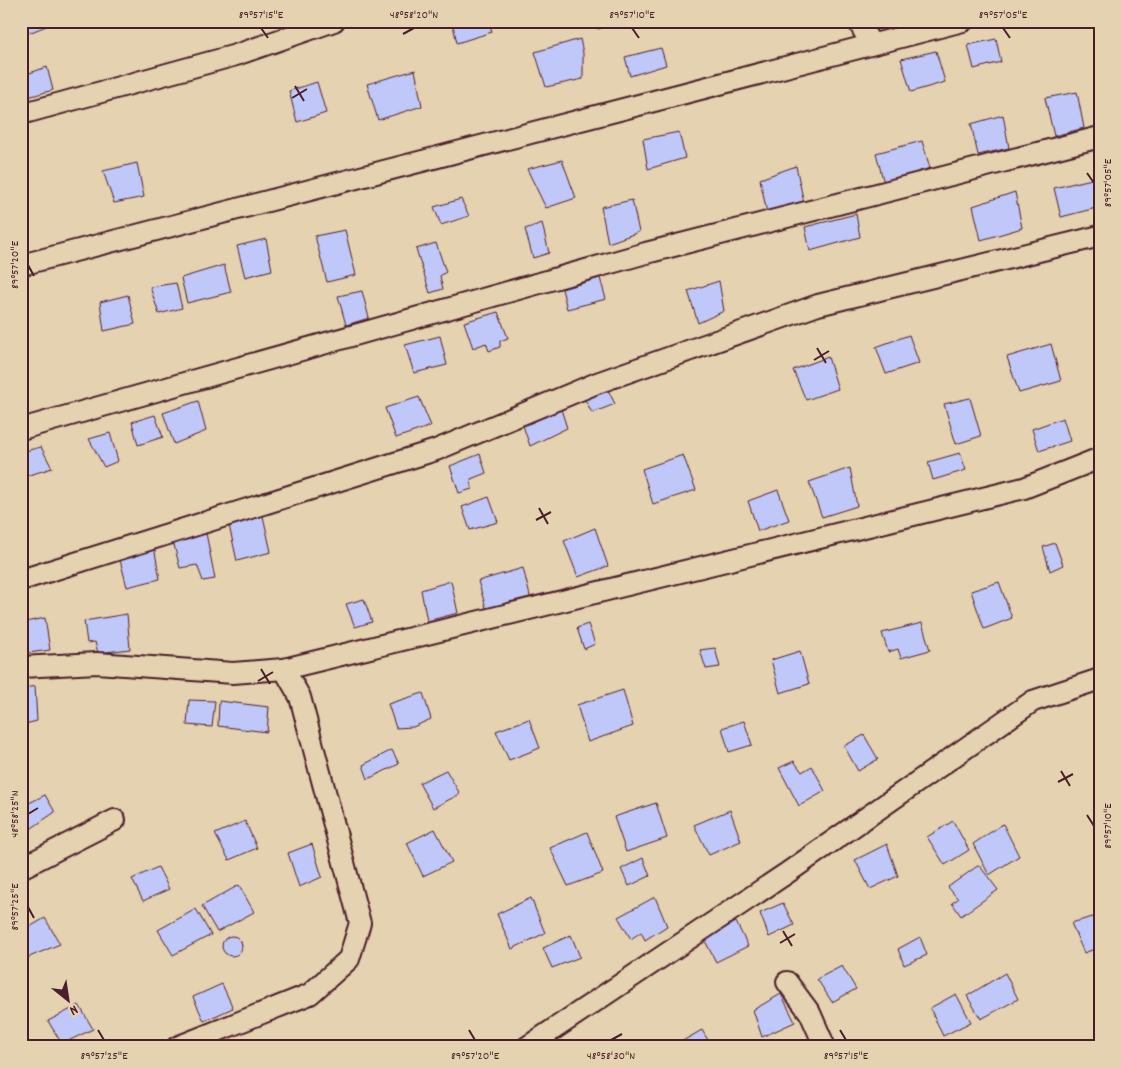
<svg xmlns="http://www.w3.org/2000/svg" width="1121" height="1068" font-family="Dekko,sans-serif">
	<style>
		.building { fill: #c0c8f9; stroke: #4a1f2b }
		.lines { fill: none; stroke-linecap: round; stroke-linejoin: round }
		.street-casing { stroke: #4a1f2b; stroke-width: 24 }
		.street { stroke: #e5d2b0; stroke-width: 20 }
		.ticks { fill: none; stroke: #4a1f2b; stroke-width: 2 }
		.neatline { fill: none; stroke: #4a1f2b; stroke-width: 2 }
		.ticks-label { font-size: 12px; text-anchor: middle; fill: #4a1f2b }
	</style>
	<rect width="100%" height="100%" fill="#e5d2b0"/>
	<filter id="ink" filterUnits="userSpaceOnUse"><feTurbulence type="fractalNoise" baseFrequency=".02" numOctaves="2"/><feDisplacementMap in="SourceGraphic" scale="10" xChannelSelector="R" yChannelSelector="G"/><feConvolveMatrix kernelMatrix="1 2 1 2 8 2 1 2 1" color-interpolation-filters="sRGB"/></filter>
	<g filter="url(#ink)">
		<g class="building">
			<polygon points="21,21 54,21 54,23 21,36"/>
			<polygon points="452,21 489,21 492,32 457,43"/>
			<polygon points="595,21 621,21 598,29"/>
			<polygon points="580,39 583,53 583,79 546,87 535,52"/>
			<polygon points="996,39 1001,62 974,69 968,45"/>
			<polygon points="661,48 666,65 630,76 625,57"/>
			<polygon points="936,51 945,82 911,92 901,59"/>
			<polygon points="47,67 53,90 21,99 21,76"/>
			<polygon points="415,70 422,106 378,120 367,84"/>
			<polygon points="317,82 326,113 297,122 289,91"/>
			<polygon points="1077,92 1084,128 1054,136 1045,98"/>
			<polygon points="1003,115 1009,148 978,155 971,124"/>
			<polygon points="679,132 685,158 648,169 643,139"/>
			<polygon points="922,141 930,168 884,183 876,153"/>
			<polygon points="562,160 576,198 546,208 527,169"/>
			<polygon points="137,163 144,197 114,203 103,171"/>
			<polygon points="796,166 804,203 767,213 760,179"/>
			<polygon points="1100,177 1100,207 1061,217 1054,188"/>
			<polygon points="1015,192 1022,228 981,240 973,206"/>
			<polygon points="461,199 469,216 441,225 434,207"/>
			<polygon points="632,200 639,232 608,243 601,207"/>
			<polygon points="856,214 860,237 810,251 805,227"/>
			<polygon points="542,223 549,253 533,258 525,229"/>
			<polygon points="345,230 356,275 327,282 315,236"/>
			<polygon points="266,239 272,270 245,277 237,246"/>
			<polygon points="436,243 446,272 440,276 443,289 430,293 416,249"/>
			<polygon points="224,265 231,292 187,303 181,278"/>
			<polygon points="600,278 606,299 567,309 562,289"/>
			<polygon points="719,281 724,311 698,323 688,291"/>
			<polygon points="176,283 182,308 159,314 150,287"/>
			<polygon points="362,291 369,318 346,325 338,296"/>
			<polygon points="128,295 135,324 104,331 100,302"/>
			<polygon points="498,312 508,338 500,341 500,347 489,351 486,343 473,348 464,322"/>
			<polygon points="909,335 919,363 886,374 876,347"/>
			<polygon points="440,336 447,365 414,373 405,345"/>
			<polygon points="1051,344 1061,381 1019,393 1007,357"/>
			<polygon points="828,357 838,389 806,400 793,370"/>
			<polygon points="606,386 615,404 592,413 583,396"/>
			<polygon points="419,397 431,426 396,438 385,408"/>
			<polygon points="970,398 981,436 956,444 944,404"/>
			<polygon points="198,401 206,431 174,444 163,413"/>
			<polygon points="560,406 567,428 530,446 521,420"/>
			<polygon points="155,415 163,437 138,445 132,422"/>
			<polygon points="1063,418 1070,441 1039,451 1032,429"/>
			<polygon points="110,433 118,461 104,467 89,439"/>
			<polygon points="41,447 52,468 26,476 21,452"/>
			<polygon points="960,453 966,470 933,480 928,462"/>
			<polygon points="480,454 486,473 471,479 472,489 459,493 450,466"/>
			<polygon points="683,455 696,490 653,504 642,469"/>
			<polygon points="850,468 857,506 822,517 809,482"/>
			<polygon points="778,490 789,520 758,531 748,501"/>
			<polygon points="489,497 498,522 470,530 462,507"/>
			<polygon points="263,516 271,552 237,561 229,525"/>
			<polygon points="595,528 608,566 578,577 564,541"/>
			<polygon points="206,533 215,579 203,581 197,565 180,568 173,541"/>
			<polygon points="1055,543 1063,565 1050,571 1043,547"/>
			<polygon points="154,547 160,579 127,587 119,556"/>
			<polygon points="523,568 531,600 487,611 478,581"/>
			<polygon points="451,581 458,613 427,621 421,590"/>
			<polygon points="999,582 1012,618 984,629 971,591"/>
			<polygon points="364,599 372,622 355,627 346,604"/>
			<polygon points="127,614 130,649 98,653 95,642 87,643 84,621"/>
			<polygon points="45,618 50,650 21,654 21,623"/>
			<polygon points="922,623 930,650 901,658 898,649 888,652 882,633"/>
			<polygon points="588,624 595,644 584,649 577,628"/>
			<polygon points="715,648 720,667 706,669 700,650"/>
			<polygon points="800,651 809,684 780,693 771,660"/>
			<polygon points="35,686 37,721 21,725 21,689"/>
			<polygon points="623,690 633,726 588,742 577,705"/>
			<polygon points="423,693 431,719 413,727 396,728 388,704"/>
			<polygon points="189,700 215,701 212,727 187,725"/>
			<polygon points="219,701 269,707 267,732 218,726"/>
			<polygon points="529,719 540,748 509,760 496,731"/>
			<polygon points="744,721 752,745 729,752 722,728"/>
			<polygon points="864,735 878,759 858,771 844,746"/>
			<polygon points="392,750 399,764 368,779 363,765"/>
			<polygon points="794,761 802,772 812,766 825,791 799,806 779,768"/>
			<polygon points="446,770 460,794 433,808 419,783"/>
			<polygon points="45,795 55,812 29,830 24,821 21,823 21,807"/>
			<polygon points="656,803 667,838 626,852 614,817"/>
			<polygon points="730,810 741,841 709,855 694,825"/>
			<polygon points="245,821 257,848 229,860 215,834"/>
			<polygon points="953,821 969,850 945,865 927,837"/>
			<polygon points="1003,824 1019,856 989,875 973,844"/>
			<polygon points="435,829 452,862 423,876 407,843"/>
			<polygon points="587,832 603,873 568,886 550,848"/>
			<polygon points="312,844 322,877 299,887 288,853"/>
			<polygon points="887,844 898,876 870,889 855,860"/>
			<polygon points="643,858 650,876 629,886 621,869"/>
			<polygon points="979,865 998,890 961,916 952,903 958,899 948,887"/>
			<polygon points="158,867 169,889 143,901 132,879"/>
			<polygon points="239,885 254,912 217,932 202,906"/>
			<polygon points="655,897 667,926 645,940 641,932 631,939 618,917"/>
			<polygon points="531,898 545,933 512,949 497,914"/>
			<polygon points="783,903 794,925 769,937 760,913"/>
			<polygon points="196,909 211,935 173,955 158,930"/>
			<polygon points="1100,915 1100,947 1084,953 1071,923"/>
			<polygon points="45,918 60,944 27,958 21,945 21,932"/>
			<polygon points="736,922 748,946 716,962 704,939"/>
			<polygon points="571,935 580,957 552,968 543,948"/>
			<circle cx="232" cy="946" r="10"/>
			<polygon points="920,937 927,955 904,965 898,949"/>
			<polygon points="842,966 856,989 832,1002 817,979"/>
			<polygon points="1005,973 1018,999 981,1019 967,996"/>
			<polygon points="222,984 233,1008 204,1021 193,997"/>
			<polygon points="781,994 795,1022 762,1037 753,1010"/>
			<polygon points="956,994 971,1022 943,1036 930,1008"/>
			<polygon points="79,1005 93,1029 62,1044 48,1021"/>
			<polygon points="702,1030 712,1047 672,1047"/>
		</g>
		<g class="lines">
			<g class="street-casing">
				<g id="street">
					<polyline points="858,21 871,44"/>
					<polyline points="21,114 236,55 334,21"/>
					<polyline points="21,265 963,21"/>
					<polyline points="21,429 646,253 1100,137"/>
					<polyline points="21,580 436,450 597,383 818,305 1100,236"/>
					<polyline points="21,667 97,663 233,673 284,669 300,697 360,923 349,959 310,994 177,1047"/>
					<polyline points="284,669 1024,488 1100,458"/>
					<polyline points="21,868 115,820"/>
					<polyline points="787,982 810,1013 825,1047"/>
					<polyline points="527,1047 787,873 1033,701 1100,679"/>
				</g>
			</g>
			<use href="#street" class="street"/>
		</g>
	</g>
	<path class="ticks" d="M261,28L268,38M632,28L639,38M1003,28L1010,38M403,34L414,28M295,86L304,101M292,98L307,89M1087,173L1094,183M28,265L34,276M817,348L826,363M814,360L829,351M539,508L548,524M536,520L551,512M261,669L270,684M258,681L273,672M1061,771L1070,786M1058,782L1073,774M28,814L38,808M1087,815L1094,826M28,907L34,918M783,931L792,946M780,943L795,934M98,1030L104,1040M469,1030L475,1040M840,1030L846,1040M611,1040L622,1034"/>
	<rect width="1121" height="1068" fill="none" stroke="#e5d2b0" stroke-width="55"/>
	<g transform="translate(68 1000) rotate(150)" stroke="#e5d2b0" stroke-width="4" paint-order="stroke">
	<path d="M0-4L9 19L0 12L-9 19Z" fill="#4a1f2b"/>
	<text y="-8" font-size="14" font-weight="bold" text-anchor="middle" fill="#4a1f2b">N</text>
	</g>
	<rect x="28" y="28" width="1066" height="1012" class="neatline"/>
	<g class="ticks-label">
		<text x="261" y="18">89°57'15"E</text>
		<text x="414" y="18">48°58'20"N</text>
		<text x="632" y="18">89°57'10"E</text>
		<text x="1003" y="18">89°57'05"E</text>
		<text transform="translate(1107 183) rotate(-90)" y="4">89°57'05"E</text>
		<text transform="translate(14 265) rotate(-90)" y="4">89°57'20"E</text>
		<text transform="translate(14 814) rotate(-90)" y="4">48°58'25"N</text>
		<text transform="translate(1107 826) rotate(-90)" y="4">89°57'10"E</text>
		<text transform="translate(14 907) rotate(-90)" y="4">89°57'25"E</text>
		<text x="104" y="1059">89°57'25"E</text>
		<text x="475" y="1059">89°57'20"E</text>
		<text x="611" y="1059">48°58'30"N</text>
		<text x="846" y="1059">89°57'15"E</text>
	</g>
</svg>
